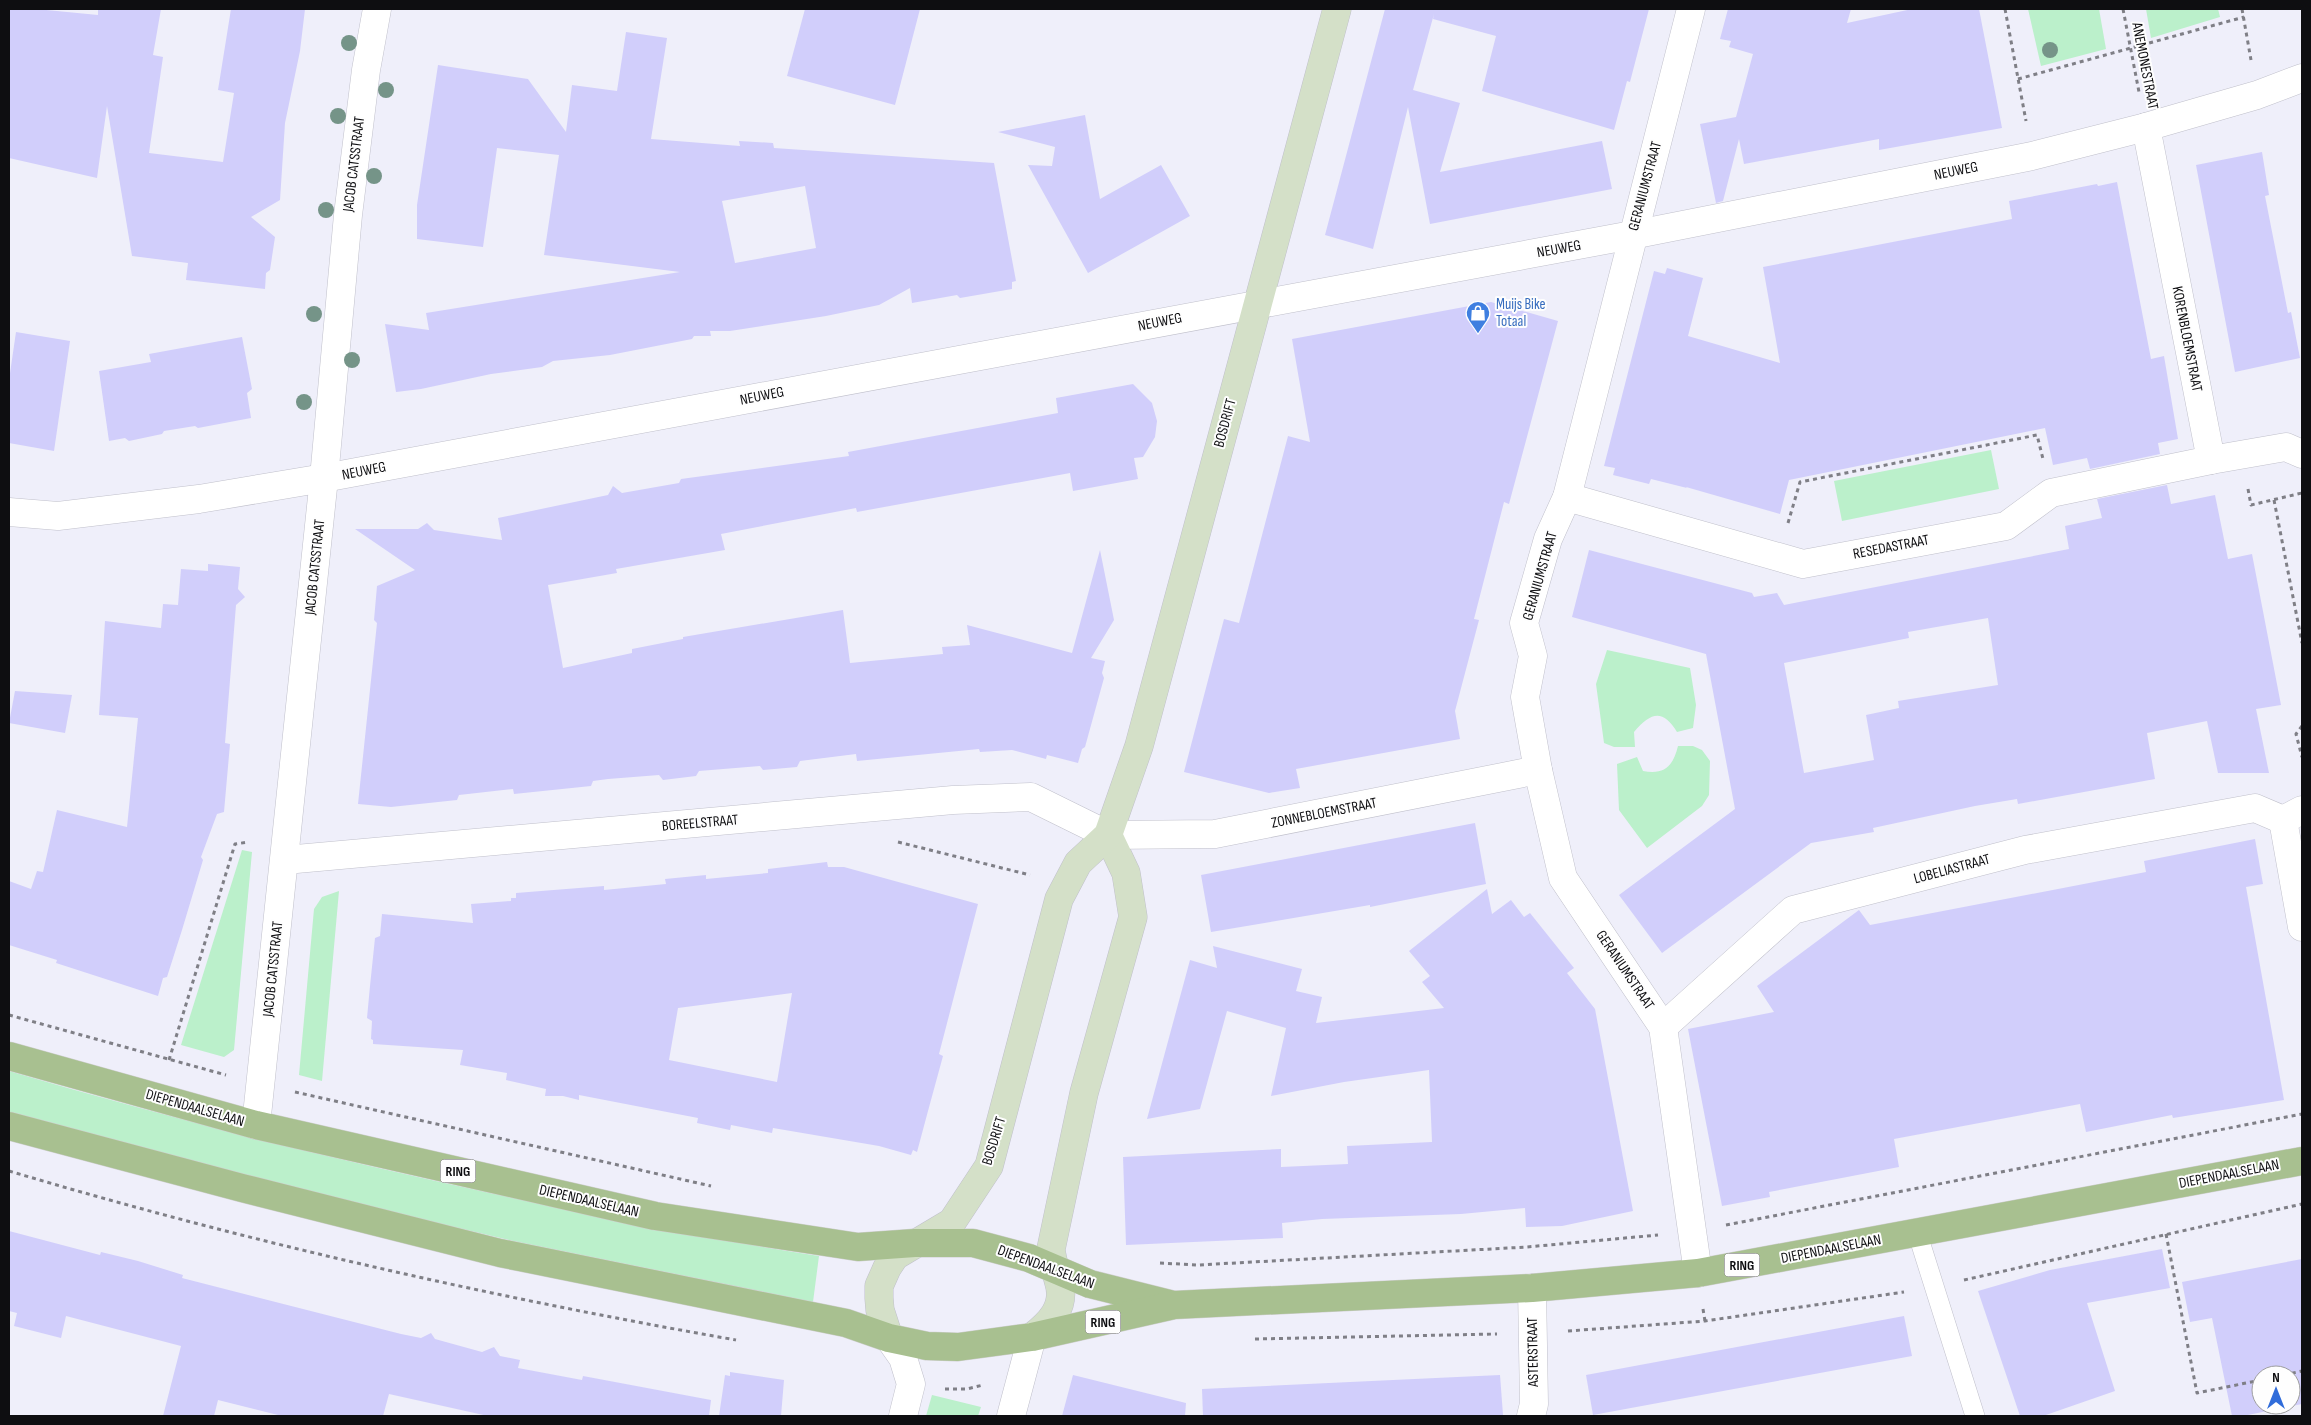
<svg xmlns="http://www.w3.org/2000/svg" width="2311" height="1425" font-family="'Sofia Sans Condensed',sans-serif">
	<style>
		.green { fill: #bbf0cb }
		.building { fill: #d1cefb; fill-rule: evenodd }
		.lines { fill: none; stroke-linecap: round; stroke-linejoin: round }
		.lane-casing { stroke: #c0c0cb; stroke-width: 20 }
		.street-casing { stroke: #c0c0cb; stroke-width: 29 }
		.secondary-casing { stroke: #c0c0cb; stroke-width: 29 }
		.primary-casing { stroke: #cfcfcf; stroke-width: 29 }
		.path { stroke: #7f7f86; stroke-width: 3; stroke-dasharray: 4 4; stroke-linecap: butt }
		.lane { stroke: #fff; stroke-width: 19 }
		.street { stroke: #fff; stroke-width: 28 }
		.secondary { stroke: #d4e0c8; stroke-width: 28 }
		.primary { stroke: #a8c090; stroke-width: 28 }
		.tree { fill: #759488 }
		.labels { text-anchor: middle; dominant-baseline: central; stroke-width: 4; stroke-linejoin: round; paint-order: stroke }
		.shield { fill: #fefefe; stroke: #565658; stroke-width: 1 }
		.shield-label { font-size: 14px; font-weight: bold; fill: #0e0e11 }
		.street-label { font-size: 15px; fill: #0e0e11; stroke: #fefefe }
		.shop-label { font-size: 15px; fill: #366cbe; stroke: #fefefe; text-anchor: start }
	</style>
	<rect width="100%" height="100%" fill="#efeffa"/>
	<g class="green">
		<polygon points="2028,9 2099,9 2106,49 2041,66"/>
		<polygon points="2146,9 2218,9 2220,17 2151,38"/>
		<polygon points="1991,450 1999,489 1842,521 1834,481"/>
		<path d="M1607,650L1690,668L1696,705L1693,728L1677,732C1663,709 1651,712 1634,732L1635,747H1614L1604,743L1596,684Z"/>
		<path d="M1678,746H1693L1702,750L1710,761L1709,795L1702,806L1647,848L1619,810L1617,764L1637,757L1643,771C1665,775 1673,766 1678,746Z"/>
		<polygon points="242,850 252,852 234,1050 224,1057 181,1045"/>
		<polygon points="339,891 322,1081 299,1075 314,909 322,897"/>
		<path d="M9,1071C169,1118 332,1159 495,1194C603,1217 710,1239 819,1256L813,1302L513,1241L238,1176L9,1114Z"/>
		<polygon points="932,1395 981,1407 978,1416 926,1416"/>
	</g>
	<g class="building">
		<polygon points="9,9 36,9 98,15 98,9 161,9 153,55 163,57 149,153 223,162 234,93 218,90 231,9 305,9 300,51 285,123 280,200 251,217 275,237 270,270 266,273 265,289 186,280 188,263 132,256 107,106 97,178 9,158"/>
		<polygon points="805,9 920,9 895,105 787,76"/>
		<polygon points="1385,9 1649,9 1630,82 1627,81 1614,130 1482,91 1496,36 1433,19 1434,14 1413,90 1460,103 1440,172 1602,141 1612,189 1430,224 1408,107 1373,249 1325,235"/>
		<polygon points="1728,9 1851,9 1847,23 1912,9 1979,9 2002,128 1879,150 1879,139 1744,164 1739,139 1723,201 1716,203 1700,124 1736,117 1753,54 1729,47 1731,41 1720,39"/>
		<path d="M626,32L667,38L651,139L740,146L739,141L773,143L774,148L994,163L1016,281L1012,282V289L960,298L957,295L912,303L910,288L879,305L826,316L730,331H710L711,336H694L692,339L610,355L553,361L542,367L491,374L421,389L396,392L385,324L429,330L426,313L680,272L544,255L559,155L497,148L483,247L417,239V205L438,65L528,79L566,132L572,85L617,91ZM805,186L816,248L735,263L722,201Z"/>
		<polygon points="1085,115 1100,199 1161,165 1190,216 1088,273 1028,165 1052,166 1055,147 998,132"/>
		<polygon points="2262,152 2269,195 2265,196 2288,313 2291,312 2300,358 2235,372 2196,165"/>
		<polygon points="2117,182 2151,359 2164,356 2178,439 2158,443 2160,454 2090,469 2087,458 2053,465 2045,428 1789,480 1780,514 1686,487 1687,488 1651,479 1649,484 1613,475 1615,468 1604,466 1654,271 1665,274 1667,268 1703,278 1688,336 1780,363 1763,267 2012,219 2009,201 2097,184 2098,186"/>
		<polygon points="1491,302 1558,321 1509,504 1504,502 1474,619 1479,620 1455,711 1460,739 1296,769 1300,788 1269,793 1184,772 1224,619 1239,623 1288,436 1310,442 1292,339"/>
		<polygon points="16,332 70,341 54,451 9,443 9,380"/>
		<polygon points="242,337 252,389 247,393 251,418 198,428 195,426 164,431 162,434 129,441 125,438 109,441 99,371 151,362 149,354"/>
		<polygon points="1133,384 1152,403 1157,421 1155,437 1143,457 1134,458 1138,479 1073,491 1070,473 857,512 856,508 721,534 725,550 616,569 617,573 548,585 563,668 632,653 632,649 683,639 683,637 843,610 850,663 943,654 942,647 970,645 967,625 1072,653 1100,550 1114,620 1091,658 1105,661 1102,673 1104,678 1085,747 1082,749 1078,763 1047,755 1046,759 1012,750 980,752 979,749 857,761 856,754 800,761 797,767 763,770 760,766 699,771 696,776 663,780 659,775 608,779 593,781 591,786 514,794 513,789 459,795 457,800 391,807 358,804 377,623 374,620 377,586 415,570 355,529 418,529 427,523 434,530 502,540 498,518 608,495 613,486 622,493 679,483 681,479 849,456 848,452 1058,413 1056,398"/>
		<path d="M2167,485L2171,504L2215,495L2228,559L2252,554L2281,705L2256,709L2269,773H2218L2207,721L2147,733L2155,779L2018,804L2017,799L1975,806L1873,828L1874,832L1811,843L1662,953L1619,895L1735,809L1706,654L1572,617L1589,550L1752,593L1754,597L1777,593L1784,605L2069,549L2065,526L2102,518L2097,499ZM1988,618L1998,685L1898,701L1899,708L1866,715L1874,760L1804,773L1784,663L1909,638L1908,632Z"/>
		<polygon points="208,564 240,567 238,589 245,597 236,605 225,743 230,744 224,812 217,814 201,857 203,860 182,930 167,977 163,978 158,996 56,963 57,960 9,945 9,881 31,889 37,871 43,872 57,810 127,827 138,718 99,715 105,621 161,628 163,604 178,605 181,569 208,571"/>
		<polygon points="15,691 72,695 65,733 9,723"/>
		<polygon points="1475,823 1486,884 1370,907 1370,905 1211,932 1201,875"/>
		<polygon points="2255,839 2263,884 2246,887 2284,1100 2173,1118 2172,1115 2086,1132 2080,1104 1894,1139 1899,1167 1769,1192 1770,1197 1722,1206 1688,1029 1774,1012 1757,986 1859,910 1870,925 2146,872 2144,861"/>
		<path d="M827,862L828,867H844L978,904L939,1054L943,1056L928,1111L917,1152L913,1150L911,1155L879,1146L773,1128L772,1133L731,1125L730,1130L697,1123L698,1118L579,1095V1100L563,1096H545L546,1089L506,1080L507,1073L460,1065L463,1050L373,1044V1040L371,1039L372,1021L367,1018L370,986L375,938L380,936L382,914L473,923L471,904L511,901V898H516V893L604,886V890L666,884L665,879L706,875V879L768,873V869ZM792,993L777,1082L669,1060L678,1008Z"/>
		<polygon points="1487,889 1492,914 1511,900 1524,917 1530,913 1574,968 1567,973 1595,1009 1633,1211 1562,1226 1526,1227 1525,1208 1461,1214 1322,1219 1282,1223 1283,1238 1126,1245 1123,1157 1281,1149 1281,1167 1348,1164 1347,1146 1432,1142 1429,1070 1344,1082 1271,1096 1286,1028 1227,1011 1200,1109 1147,1119 1190,960 1217,968 1213,946 1302,969 1296,991 1322,997 1316,1023 1444,1008 1422,982 1430,976 1409,951"/>
		<polygon points="9,1231 100,1255 101,1252 138,1261 183,1275 182,1278 401,1334 421,1338 431,1333 435,1339 482,1352 494,1347 500,1356 520,1360 518,1368 582,1380 583,1376 711,1400 709,1416 488,1416 389,1394 383,1416 282,1416 218,1400 214,1416 163,1416 181,1346 66,1316 61,1338 14,1326 17,1313 9,1311"/>
		<polygon points="2162,1249 2170,1288 2087,1303 2115,1391 2043,1416 2020,1416 1978,1291 2050,1270"/>
		<path d="M2302,1259V1404L2243,1416H2232L2212,1318L2190,1322L2182,1282ZM2261,1375H2291V1405H2261Z"/>
		<polygon points="1904,1316 1912,1356 1593,1415 1586,1375"/>
		<polygon points="730,1372 784,1380 781,1416 719,1416 725,1375 730,1376"/>
		<polygon points="1073,1375 1186,1403 1185,1416 1062,1416"/>
		<polygon points="1500,1375 1503,1415 1203,1416 1202,1389"/>
	</g>
	<g class="lines">
		<g class="lane-casing">
			<polyline id="lane" points="1917,1232 1975,1416"/>
		</g>
		<g class="street-casing">
			<g id="street">
				<polyline points="1691,9 1567,497 1548,539 1524,623 1533,656 1525,697 1538,770 1563,878 1663,1027 1698,1273"/>
				<polyline points="2146,127 2211,460 2286,447 2302,454"/>
				<polyline points="1567,497 1803,564 2006,526 2051,493 2211,460"/>
				<polyline points="9,512 58,516 199,499 324,478 1632,235 2032,156 2146,127 2257,95 2302,78"/>
				<polyline points="2302,810 2283,820 2302,927"/>
				<polyline points="285,860 953,800 1031,797 1108,835 1215,834 1538,770"/>
				<polyline points="1663,1027 1793,910 2025,850 2255,808 2283,820"/>
				<polyline points="256,1125 324,478 348,215 366,70 377,9"/>
				<polyline points="889,1338 903,1358 911,1384 903,1416"/>
				<polyline points="1011,1416 1032,1337"/>
				<polyline points="1531,1416 1534,1404 1532,1288"/>
			</g>
		</g>
		<g class="secondary-casing">
			<g id="secondary">
				<path d="M1032,1337C1050,1323 1066,1307 1059,1283C1056,1271 1052,1261 1051,1249L1084,1093L1133,917L1126,873L1108,835"/>
				<polyline points="889,1338 880,1310 879,1298 879,1286 887,1268 895,1256 952,1222 989,1166 1059,899 1078,863 1108,835 1139,746 1337,9"/>
			</g>
		</g>
		<g class="primary-casing">
			<g id="primary">
				<polyline points="9,1056 256,1125 655,1216 858,1247 915,1243 973,1243 1029,1258 1090,1284 1170,1304"/>
				<polyline points="9,1126 242,1188 500,1253 846,1323 889,1338 927,1346 958,1347 1032,1337 1174,1305 1532,1288 1698,1273 2302,1161"/>
			</g>
		</g>
		<g class="path">
			<polyline points="2005,9 2026,121"/>
			<polyline points="2123,9 2139,92"/>
			<polyline points="2242,9 2251,60"/>
			<polyline points="2018,79 2244,17"/>
			<polyline points="2248,489 2251,505 2302,493"/>
			<polyline points="2274,500 2302,643"/>
			<polyline points="1788,523 1800,482 2037,435 2043,459"/>
			<polyline points="2302,726 2296,734 2302,757"/>
			<polyline points="898,842 1030,875"/>
			<polyline points="9,1015 226,1075"/>
			<polyline points="169,1060 235,844 249,842"/>
			<polyline points="295,1092 711,1186"/>
			<path d="M9,1171C247,1242 491,1297 736,1340"/>
			<polyline points="1726,1225 2302,1114"/>
			<polyline points="2166,1234 2197,1393 2261,1380"/>
			<polyline points="1160,1263 1198,1265 1527,1247 1658,1235"/>
			<polyline points="1964,1280 2302,1204"/>
			<polyline points="1703,1309 1705,1321"/>
			<polyline points="1568,1331 1705,1321 1904,1292"/>
			<polyline points="1255,1339 1497,1334"/>
			<polyline points="2284,1375 2302,1371"/>
			<polyline points="945,1389 967,1389 983,1385"/>
		</g>
		<use href="#lane" class="lane"/>
		<use href="#street" class="street"/>
		<use href="#secondary" class="secondary"/>
		<use href="#primary" class="primary"/>
	</g>
	<g class="tree">
		<circle cx="349" cy="43" r="8"/>
		<circle cx="2050" cy="50" r="8"/>
		<circle cx="386" cy="90" r="8"/>
		<circle cx="338" cy="116" r="8"/>
		<circle cx="374" cy="176" r="8"/>
		<circle cx="326" cy="210" r="8"/>
		<circle cx="314" cy="314" r="8"/>
		<circle cx="352" cy="360" r="8"/>
		<circle cx="304" cy="402" r="8"/>
	</g>
	<defs>
		<g id="shop-pin" transform="scale(1.25)"><path d="M0 17L-7.5 6A9.5 9.5 0 1 1 7.5 6Z" fill="#3f7fe0" stroke="#fefefe"/><path d="M-5-2.5h2.3a2.7 3.5 0 0 1 5.4 0H5L5.5 6h-11ZM-1.5-2.5h3a1.5 2.3 0 0 0-3 0Z" fill="#fff"/></g>
	</defs>
	<g fill-rule="evenodd">
		<use href="#shop-pin" x="1478" y="313"/>
	</g>
	<g class="labels">
		<g class="shield">
			<rect x="440.5" y="1159.5" width="35" height="23" rx="4"/>
			<rect x="1724.5" y="1253.5" width="35" height="23" rx="4"/>
			<rect x="1085.5" y="1310.5" width="35" height="23" rx="4"/>
		</g>
		<g class="shield-label">
			<text x="458" y="1171">RING</text>
			<text x="1742" y="1265">RING</text>
			<text x="1103" y="1322">RING</text>
		</g>
		<g class="street-label">
			<text transform="translate(2145 66) rotate(79)">ANEMONESTRAAT</text>
			<text transform="translate(354 164) rotate(-83)">JACOB CATSSTRAAT</text>
			<text transform="translate(1956 171) rotate(-11)">NEUWEG</text>
			<text transform="translate(1645 186) rotate(-75)">GERANIUMSTRAAT</text>
			<text transform="translate(1559 249) rotate(-10)">NEUWEG</text>
			<text transform="translate(1160 322) rotate(-11)">NEUWEG</text>
			<text transform="translate(2187 339) rotate(79)">KORENBLOEMSTRAAT</text>
			<text transform="translate(762 396) rotate(-11)">NEUWEG</text>
			<text transform="translate(1225 423) rotate(-75)">BOSDRIFT</text>
			<text transform="translate(364 471) rotate(-11)">NEUWEG</text>
			<text transform="translate(1891 547) rotate(-11)">RESEDASTRAAT</text>
			<text transform="translate(315 567) rotate(-84)">JACOB CATSSTRAAT</text>
			<text transform="translate(1540 576) rotate(-74)">GERANIUMSTRAAT</text>
			<text transform="translate(1324 813) rotate(-11)">ZONNEBLOEMSTRAAT</text>
			<text transform="translate(700 823) rotate(-5)">BOREELSTRAAT</text>
			<text transform="translate(1952 869) rotate(-15)">LOBELIASTRAAT</text>
			<text transform="translate(273 969) rotate(-84)">JACOB CATSSTRAAT</text>
			<text transform="translate(1625 970) rotate(56)">GERANIUMSTRAAT</text>
			<text transform="translate(195 1108) rotate(16)">DIEPENDAALSELAAN</text>
			<text transform="translate(994 1141) rotate(-73)">BOSDRIFT</text>
			<text transform="translate(2229 1174) rotate(-11)">DIEPENDAALSELAAN</text>
			<text transform="translate(589 1201) rotate(13)">DIEPENDAALSELAAN</text>
			<text transform="translate(1831 1249) rotate(-11)">DIEPENDAALSELAAN</text>
			<text transform="translate(1046 1267) rotate(20)">DIEPENDAALSELAAN</text>
			<text transform="translate(1533 1352) rotate(-91)">ASTERSTRAAT</text>
		</g>
		<g class="shop-label">
			<text x="1496" y="304">Muijs Bike<tspan x="1496" dy="17">Totaal</tspan></text>
		</g>
	</g>
	<rect width="2311" height="1425" fill="none" stroke="#0e0e11" stroke-width="20"/>
	<g transform="translate(2276 1390)"><circle r="24" fill="#fefefe" stroke="#9e9e9f"/>
	<path d="M0-4L9 19L0 12L-9 19Z" fill="#306cda"/>
	<text y="-8" font-size="14" font-weight="bold" text-anchor="middle" fill="#0e0e11">N</text>
	</g>
</svg>
